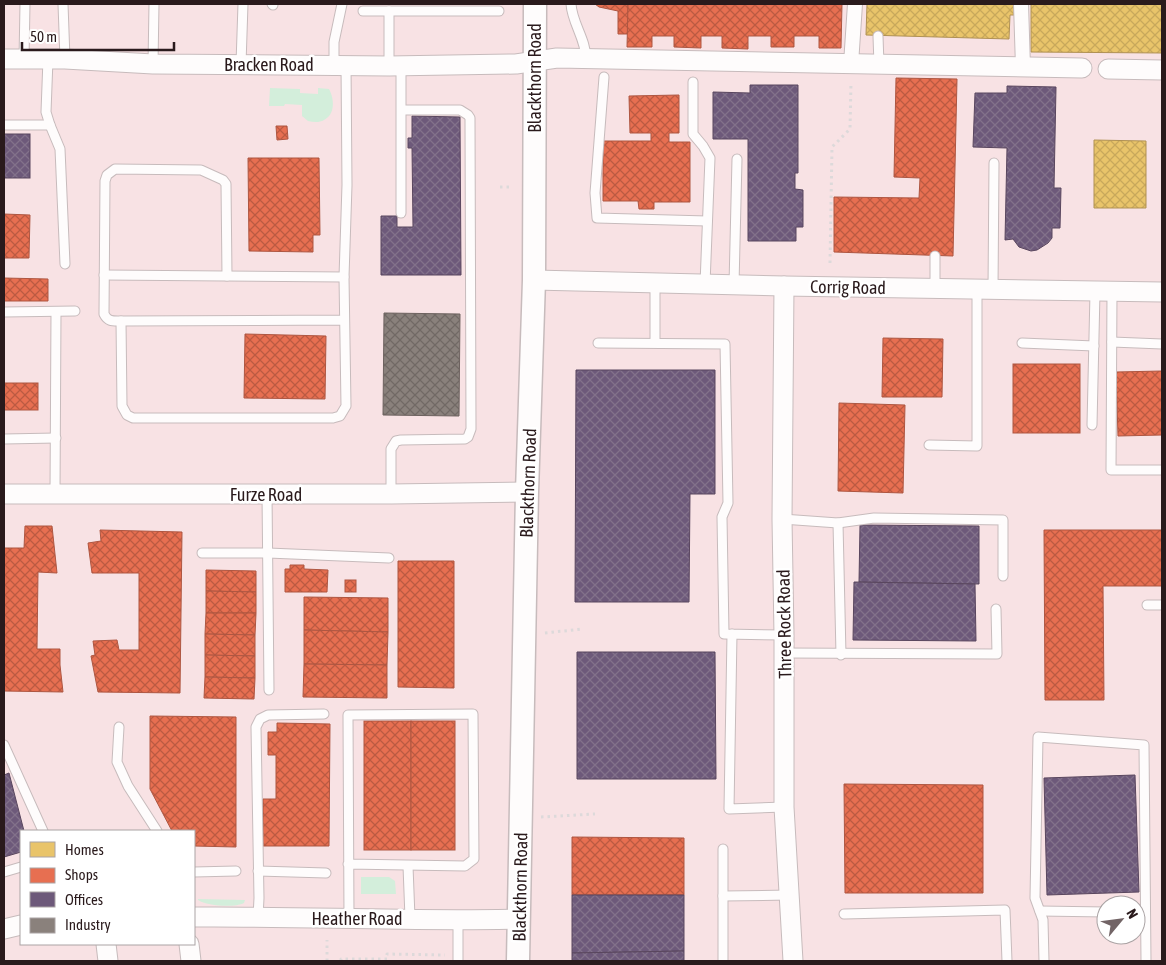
<svg xmlns="http://www.w3.org/2000/svg" width="1166" height="965" font-family="'Asap Condensed',sans-serif">
	<style>
		.built { fill: #f8e2e4; fill-rule: evenodd }
		.grass { fill: #d3eedb }
		.homes { fill: url(#homes-cross-hatch); stroke: #b09153 }
		.shops { fill: url(#shops-cross-hatch); stroke: #ae5641 }
		.offices { fill: url(#offices-cross-hatch); stroke: #59465e }
		.industry { fill: url(#industry-cross-hatch); stroke: #6d625f }
		.lines { fill: none; stroke-linecap: round; stroke-linejoin: round }
		.service-casing { stroke: #c7bbbc; stroke-width: 11 }
		.pedestrian-casing { stroke: #c7bbbc; stroke-width: 16 }
		.minor-casing { stroke: #c7bbbc; stroke-width: 21 }
		.tertiary-casing { stroke: #c7bbbc; stroke-width: 25 }
		.path { stroke: #ddd9da; stroke-width: 3; stroke-dasharray: 2.5 4; stroke-linecap: butt }
		.service { stroke: #fefcfc; stroke-width: 9 }
		.pedestrian { stroke: #fefcfc; stroke-width: 14 }
		.minor { stroke: #fefcfc; stroke-width: 19 }
		.tertiary { stroke: #fefcfc; stroke-width: 22 }
		.labels { text-anchor: middle; dominant-baseline: central; stroke-width: 5; stroke-linejoin: round; paint-order: stroke }
		.street-label { font-size: 18px; fill: #2a1a1c; stroke: #fff }
	</style>
	<defs>
		<pattern id="homes-cross-hatch" width="8" height="8" patternUnits="userSpaceOnUse" patternTransform="scale(1.25)"><rect width="8" height="8" fill="#e9c46a"/><path d="M0 0l8 8M0 8l8-8" fill="none" stroke="#c8a85b"/></pattern>
		<pattern id="shops-cross-hatch" width="8" height="8" patternUnits="userSpaceOnUse" patternTransform="scale(1.25)"><rect width="8" height="8" fill="#e76f51"/><path d="M0 0l8 8M0 8l8-8" fill="none" stroke="#bb5a42"/></pattern>
		<pattern id="offices-cross-hatch" width="8" height="8" patternUnits="userSpaceOnUse" patternTransform="scale(1.25)"><rect width="8" height="8" fill="#6d597a"/><path d="M0 0l8 8M0 8l8-8" fill="none" stroke="#82718a"/></pattern>
		<pattern id="industry-cross-hatch" width="8" height="8" patternUnits="userSpaceOnUse" patternTransform="scale(1.25)"><rect width="8" height="8" fill="#8a817c"/><path d="M0 0l8 8M0 8l8-8" fill="none" stroke="#716965"/></pattern>
	</defs>
	<rect width="100%" height="100%" fill="#f7edee"/>
	<path class="built" d="M4,4H1162V961H4ZM21,831H194V944H21ZM1106,905H1136V935H1106Z"/>
	<g class="grass">
		<path d="M270,88L300,89V93L318,94V88L329,89C334,98 336,114 324,120C319,123 313,122 308,121L302,116V105L285,104L284,106H269Z"/>
		<polygon points="361,877 389,877 395,881 396,894 361,894"/>
		<path d="M198,900V899L245,900L244,903C234,908 207,906 198,900Z"/>
	</g>
	<g class="homes">
		<polygon points="867,4 1017,4 1017,15 1010,15 1009,39 866,35"/>
		<polygon points="1031,4 1162,4 1162,53 1031,52"/>
		<polygon points="1094,140 1146,141 1146,208 1094,208"/>
	</g>
	<g class="shops">
		<polygon points="595,4 628,4 628,34 618,34 618,11 599,7"/>
		<polygon points="628,4 842,4 841,48 819,48 819,36 794,36 794,47 771,47 771,36 748,36 748,49 722,48 722,36 701,36 701,48 674,47 674,36 652,36 652,47 627,47"/>
		<polygon points="896,78 957,79 953,256 834,252 834,197 919,198 920,178 894,177"/>
		<polygon points="679,95 679,133 669,133 669,142 690,142 690,202 654,202 654,209 639,209 638,201 603,201 603,141 651,141 651,133 630,133 629,96"/>
		<polygon points="276,126 287,126 288,139 277,140"/>
		<polygon points="248,158 319,158 320,235 313,235 313,252 249,251"/>
		<polygon points="4,214 30,215 29,258 4,258"/>
		<polygon points="4,278 48,279 48,301 4,301"/>
		<polygon points="245,334 326,336 325,399 244,398"/>
		<polygon points="883,338 943,339 942,397 882,397"/>
		<rect x="1013" y="364" width="67" height="69"/>
		<polygon points="1162,371 1162,435 1118,436 1116,372"/>
		<rect x="4" y="383" width="34" height="27"/>
		<polygon points="839,403 905,405 903,493 838,491"/>
		<polygon points="25,526 52,526 57,573 38,572 37,649 60,649 60,665 63,692 4,691 4,548 24,548"/>
		<polygon points="100,530 182,532 180,693 98,692 91,656 95,655 93,641 117,640 119,650 139,650 139,573 92,573 88,543 101,541"/>
		<polygon points="1044,530 1162,530 1162,586 1103,586 1104,700 1045,700"/>
		<polygon points="398,561 454,561 454,688 398,687"/>
		<polygon points="290,565 304,565 304,569 328,570 327,592 285,592 285,569 290,569"/>
		<polygon points="206,570 256,571 256,592 206,591"/>
		<rect x="345" y="580" width="11" height="12"/>
		<polygon points="206,591 256,592 256,613 206,613"/>
		<polygon points="304,597 388,598 388,632 304,630"/>
		<polygon points="206,613 256,613 255,635 205,634"/>
		<polygon points="304,630 388,632 387,665 304,664"/>
		<polygon points="205,634 255,635 255,656 205,655"/>
		<polygon points="205,655 255,656 255,678 205,677"/>
		<polygon points="304,664 387,665 387,698 303,697"/>
		<polygon points="205,677 255,678 254,699 204,698"/>
		<polygon points="150,716 236,717 236,847 194,846 194,831 172,831 150,789"/>
		<rect x="364" y="721" width="47" height="129"/>
		<rect x="411" y="721" width="44" height="129"/>
		<polygon points="277,723 330,724 329,846 263,846 263,799 276,799 276,755 268,755 268,732 277,732"/>
		<polygon points="844,784 983,785 983,893 845,893"/>
		<polygon points="572,837 684,838 684,895 572,895"/>
	</g>
	<g class="offices">
		<polygon points="750,85 798,85 798,173 795,173 795,189 803,190 803,227 796,227 796,241 748,241 748,139 713,139 713,92 750,93"/>
		<polygon points="1007,86 1056,87 1054,188 1061,188 1060,228 1052,228 1052,238 1048,243 1037,250 1031,251 1019,247 1013,239 1005,240 1007,148 973,147 975,93 1007,93"/>
		<polygon points="412,116 460,117 461,275 381,275 381,216 397,216 397,227 413,227 412,148 408,148 408,138 412,138"/>
		<rect x="4" y="134" width="26" height="44"/>
		<polygon points="576,370 715,370 715,494 690,494 689,602 575,602"/>
		<polygon points="860,525 979,526 979,584 859,582"/>
		<polygon points="854,582 975,584 976,641 853,640"/>
		<polygon points="577,652 715,652 716,779 577,779"/>
		<polygon points="9,773 24,831 21,831 21,852 4,857 4,775"/>
		<polygon points="1135,775 1139,892 1047,895 1044,778"/>
		<polygon points="572,895 684,895 684,951 572,953"/>
		<polygon points="684,951 684,961 572,961 572,953"/>
	</g>
	<polygon class="industry" points="384,313 460,314 459,416 383,415"/>
	<g class="lines">
		<g class="service-casing">
			<g id="service">
				<polyline points="63,4 65,59"/>
				<polyline points="272,4 273,5"/>
				<path d="M571,4C572,23 586,39 586,59"/>
				<polyline points="363,11 499,11"/>
				<polyline points="878,36 879,65"/>
				<polyline points="24,59 25,4"/>
				<polyline points="48,59 46,112 50,125 60,149 65,264"/>
				<polyline points="153,64 154,4"/>
				<polyline points="241,64 243,4"/>
				<polyline points="334,65 334,42 342,4"/>
				<polyline points="401,65 401,213"/>
				<polyline points="389,66 389,11"/>
				<polyline points="604,77 595,193 597,218 707,221"/>
				<polyline points="693,82 693,134 703,146 710,158 705,284"/>
				<polyline points="4,125 50,125"/>
				<polyline points="104,275 344,277"/>
				<polyline points="734,285 737,159"/>
				<polyline points="935,289 935,256"/>
				<polyline points="993,290 994,163"/>
				<polyline points="1112,292 1111,470 1162,470"/>
				<polyline points="4,312 75,311"/>
				<polyline points="344,320 121,321 122,406 127,415 133,418 333,418 340,416 346,406 344,277 347,185 346,65"/>
				<path d="M121,321C113,321 108,322 104,314L105,181L107,175L115,169L201,170L223,180L226,184L227,276"/>
				<polyline points="655,342 655,283"/>
				<polyline points="1112,342 1162,344"/>
				<polyline points="598,343 725,344 728,503 722,517 724,634 784,635"/>
				<polyline points="1022,343 1094,346"/>
				<polyline points="1092,425 1095,292"/>
				<polyline points="4,439 56,438"/>
				<polyline points="929,445 977,446 977,290"/>
				<polyline points="55,493 56,312"/>
				<polyline points="267,494 269,690"/>
				<polyline points="391,494 391,449 396,441 401,440 465,439 468,437 471,429 470,118 468,115 460,110 402,110"/>
				<polyline points="782,519 838,523 874,518 1003,520 1003,576"/>
				<polyline points="838,523 841,655"/>
				<polyline points="202,553 268,553 389,558"/>
				<polyline points="1147,605 1162,605"/>
				<polyline points="732,634 729,809 784,807"/>
				<polyline points="784,653 997,654 996,609"/>
				<polyline points="119,727 117,762 128,786 157,831"/>
				<polyline points="4,745 43,831"/>
				<polyline points="348,864 465,866 474,859 473,714 348,715 349,918"/>
				<polyline points="408,866 410,918"/>
				<polyline points="258,871 326,873"/>
				<polyline points="4,872 21,867"/>
				<polyline points="194,872 236,871"/>
				<polyline points="723,896 789,895"/>
				<polyline points="1040,911 1106,912"/>
				<polyline points="844,914 1005,910 1007,961"/>
				<polyline points="258,917 259,898 256,727 260,719 268,715 324,714"/>
				<polyline points="458,961 458,920"/>
				<polyline points="723,961 723,849"/>
				<polyline points="1044,961 1043,920 1035,898 1038,737 1144,745 1146,961"/>
			</g>
		</g>
		<g class="pedestrian-casing">
			<g id="pedestrian">
				<polyline points="1021,4 1023,67"/>
				<polyline points="851,64 855,4"/>
			</g>
		</g>
		<g class="minor-casing">
			<g id="minor">
				<polyline points="4,59 65,59 153,64 389,66 516,64 557,58 1082,68"/>
				<polyline points="1108,69 1162,70"/>
				<polyline points="534,280 784,286 1162,292"/>
				<polyline points="784,286 782,519 784,635 784,807 793,961"/>
				<polyline points="4,494 391,494 527,492"/>
				<path d="M194,917C302,916 411,922 519,919"/>
				<polyline points="4,929 21,925"/>
				<polyline points="106,944 108,961"/>
				<polyline points="189,944 191,961"/>
			</g>
		</g>
		<g class="tertiary-casing">
			<polyline id="tertiary" points="518,961 527,492 534,280 535,4"/>
		</g>
		<g class="path">
			<polyline points="500,187 513,187"/>
			<polyline points="830,263 832,147 850,129 851,82"/>
			<polyline points="545,633 582,629"/>
			<polyline points="541,817 595,814"/>
			<polyline points="327,961 327,940"/>
			<polyline points="341,961 341,959 387,959 387,954 445,955"/>
		</g>
		<use href="#service" class="service"/>
		<use href="#pedestrian" class="pedestrian"/>
		<use href="#minor" class="minor"/>
		<use href="#tertiary" class="tertiary"/>
	</g>
	<g class="labels">
		<g class="street-label">
			<text x="269" y="64">Bracken Road</text>
			<text transform="translate(534 78) rotate(-90)">Blackthorn Road</text>
			<text transform="translate(848 287) rotate(1)">Corrig Road</text>
			<text transform="translate(528 483) rotate(-88)">Blackthorn Road</text>
			<text x="266" y="494">Furze Road</text>
			<text transform="translate(784 624) rotate(-91)">Three Rock Road</text>
			<text transform="translate(520 887) rotate(-89)">Blackthorn Road</text>
			<text x="357" y="918">Heather Road</text>
		</g>
	</g>
	<rect width="1166" height="965" fill="none" stroke="#2a1a1c" stroke-width="10"/>
	<rect x="20" y="830" width="175" height="115" fill="#ffffff" stroke="#aaa3a4"/>
	<rect x="30" y="842" width="25" height="15" fill="#e9c46a" stroke="#aaa3a4"/>
	<text x="65" y="855" font-size="15" fill="#2a1a1c">Homes</text>
	<rect x="30" y="868" width="25" height="15" fill="#e76f51" stroke="#aaa3a4"/>
	<text x="65" y="880" font-size="15" fill="#2a1a1c">Shops</text>
	<rect x="30" y="892" width="25" height="15" fill="#6d597a" stroke="#aaa3a4"/>
	<text x="65" y="905" font-size="15" fill="#2a1a1c">Offices</text>
	<rect x="30" y="918" width="25" height="15" fill="#8a817c" stroke="#aaa3a4"/>
	<text x="65" y="930" font-size="15" fill="#2a1a1c">Industry</text>
	<g transform="translate(1121 920) rotate(61)"><circle r="24" fill="#ffffff" stroke="#aaa3a4"/>
	<path d="M0-4L9 19L0 12L-9 19Z" fill="#726466"/>
	<text y="-8" font-size="14" font-weight="bold" text-anchor="middle" fill="#2a1a1c">N</text>
	</g>
	<path d="M22 42v8h152v-8" fill="none" stroke="#2a1a1c" stroke-width="2.5"/>
	<text x="30" y="42" font-size="15" fill="#2a1a1c" stroke="#ffffff" stroke-width="4" paint-order="stroke">50 m</text>
</svg>
